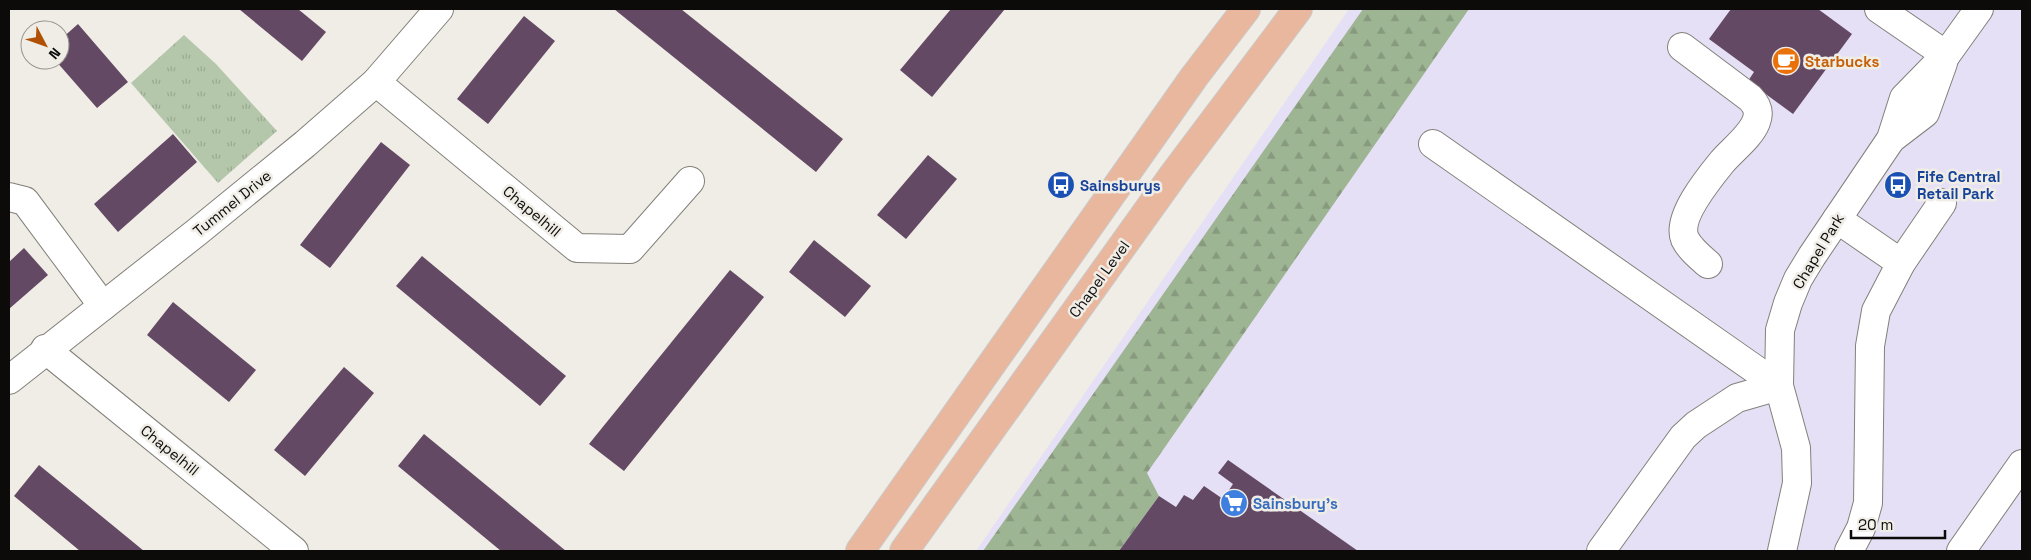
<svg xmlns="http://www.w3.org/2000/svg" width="2031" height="560" font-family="'Space Grotesk',sans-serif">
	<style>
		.commercial { fill: #e5e0f6 }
		.grass { fill: url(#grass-tufts) }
		.forest { fill: url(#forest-firs) }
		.building { fill: #634963 }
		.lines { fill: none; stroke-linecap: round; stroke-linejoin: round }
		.minor-casing { stroke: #83807a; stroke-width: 30 }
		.major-casing { stroke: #cac9c9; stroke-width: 30 }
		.minor { stroke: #fff; stroke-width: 28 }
		.major { stroke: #e9b79d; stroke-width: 28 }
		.labels { text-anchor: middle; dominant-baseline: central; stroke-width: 5; stroke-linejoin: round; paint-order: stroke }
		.food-label { font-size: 15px; font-weight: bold; fill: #c56008; stroke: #f0ede7; text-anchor: start }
		.transit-label { font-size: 15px; font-weight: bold; fill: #164399; stroke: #f0ede7; text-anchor: start }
		.street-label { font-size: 15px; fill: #0c0b09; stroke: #f0ede7 }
		.shop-label { font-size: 15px; font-weight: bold; fill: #366cbe; stroke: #f0ede7; text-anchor: start }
	</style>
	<defs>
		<pattern id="grass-tufts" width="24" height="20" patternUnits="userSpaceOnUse" patternTransform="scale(1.25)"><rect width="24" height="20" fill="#b4c7aa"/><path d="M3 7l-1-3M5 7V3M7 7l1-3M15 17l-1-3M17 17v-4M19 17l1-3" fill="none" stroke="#9aaa91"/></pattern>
		<pattern id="forest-firs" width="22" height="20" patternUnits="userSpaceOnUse" patternTransform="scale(1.25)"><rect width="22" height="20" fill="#9eb594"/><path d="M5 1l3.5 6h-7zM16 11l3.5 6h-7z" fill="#879a7e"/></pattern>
	</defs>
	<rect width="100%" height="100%" fill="#f0ede7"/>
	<polygon class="commercial" points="1349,9 2022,9 2022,551 976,551"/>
	<polygon class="grass" points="184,35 216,64 277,131 218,183 131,83"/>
	<polygon class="forest" points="1363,9 1469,9 1147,473 1159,496 1119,551 983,551"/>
	<g class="building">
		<polygon points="239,9 298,9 326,32 302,61"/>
		<polygon points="614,9 681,9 843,139 816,172"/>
		<polygon points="951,9 1005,9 932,97 900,70"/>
		<polygon points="1731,9 1818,9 1852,34 1793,114 1748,81 1754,72 1709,39"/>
		<polygon points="524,16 555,41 488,124 457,99"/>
		<polygon points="78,24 128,82 97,108 55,60 60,60 60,40"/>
		<polygon points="173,134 197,162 118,232 94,204"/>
		<polygon points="381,142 410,165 330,268 300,245"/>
		<polygon points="928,155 957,179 906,239 877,215"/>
		<polygon points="814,240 871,286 845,317 789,272"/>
		<polygon points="24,248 48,275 9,309 9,262"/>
		<polygon points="422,256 566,376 540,406 396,286"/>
		<polygon points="730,270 764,297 624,471 589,444"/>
		<polygon points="173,302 256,370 229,402 147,335"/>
		<polygon points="344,367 374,393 305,476 274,450"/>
		<polygon points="424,434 566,551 501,551 398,466"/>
		<polygon points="1228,460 1358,551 1119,551 1159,496 1176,507 1184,495 1193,500 1204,486 1223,499 1233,484 1218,473"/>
		<polygon points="39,465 144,551 80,551 14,496"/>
	</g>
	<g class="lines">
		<g class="minor-casing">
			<g id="minor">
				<polyline points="1879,9 1946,55"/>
				<path d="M1682,47L1750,98C1757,105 1760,112 1756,122C1750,137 1732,150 1722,162C1709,178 1676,218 1685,239C1690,249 1700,257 1708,264"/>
				<polyline points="376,82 577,248 630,249 690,181"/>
				<polyline points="1891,139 1925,113 1943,63"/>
				<polyline points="1433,144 1779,386"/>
				<polyline points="9,197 25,201 103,306"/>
				<polyline points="1837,219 1901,263"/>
				<polyline points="45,349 294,551"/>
				<polyline points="9,380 197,232 305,144 376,82 439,9"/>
				<polyline points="1601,551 1683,437 1696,425 1737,398 1779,386"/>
				<polyline points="1782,551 1797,483 1796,448 1779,386 1780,330 1788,303 1798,279 1812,256 1891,139 1904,98 1946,55 1979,9"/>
				<polyline points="1849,551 1861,528 1868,503 1870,346 1876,311 1901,263 1942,203"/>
				<polyline points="1961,551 2022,464"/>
			</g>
		</g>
		<g class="major-casing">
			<g id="major">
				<polyline points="860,551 1194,77 1246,9"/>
				<polyline points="904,551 1174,174 1298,9"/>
			</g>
		</g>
		<use href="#minor" class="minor"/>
		<use href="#major" class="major"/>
	</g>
	<defs>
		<g id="cafe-disc" transform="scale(1.4375)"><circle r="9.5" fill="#e8710a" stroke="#f0ede7"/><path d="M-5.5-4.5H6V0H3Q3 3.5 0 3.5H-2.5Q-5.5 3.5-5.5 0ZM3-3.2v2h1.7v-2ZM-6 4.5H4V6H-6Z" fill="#fff"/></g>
		<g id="bus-disc" transform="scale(1.4375)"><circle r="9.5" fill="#1a4fb4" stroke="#f0ede7"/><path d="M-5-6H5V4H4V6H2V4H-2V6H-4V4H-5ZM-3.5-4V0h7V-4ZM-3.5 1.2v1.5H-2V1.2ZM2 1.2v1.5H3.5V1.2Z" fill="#fff"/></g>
		<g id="supermarket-disc" transform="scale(1.4375)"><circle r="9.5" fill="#3f7fe0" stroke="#f0ede7"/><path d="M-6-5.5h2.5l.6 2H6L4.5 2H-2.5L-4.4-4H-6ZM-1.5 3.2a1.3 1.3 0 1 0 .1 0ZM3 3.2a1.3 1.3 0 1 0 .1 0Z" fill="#fff"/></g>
	</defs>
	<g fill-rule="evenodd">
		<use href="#cafe-disc" x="1786" y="61"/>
		<use href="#bus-disc" x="1061" y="185"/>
		<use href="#bus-disc" x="1898" y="185"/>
		<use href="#supermarket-disc" x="1234" y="503"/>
	</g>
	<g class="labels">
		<g class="food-label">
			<text x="1805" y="61">Starbucks</text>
		</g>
		<g class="transit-label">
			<text x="1917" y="176">Fife Central<tspan x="1917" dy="17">Retail Park</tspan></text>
			<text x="1080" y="185">Sainsburys</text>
		</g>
		<g class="street-label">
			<text transform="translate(232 203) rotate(-39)">Tummel Drive</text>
			<text transform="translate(532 211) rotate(40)">Chapelhill</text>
			<text transform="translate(1818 251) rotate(-59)">Chapel Park</text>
			<text transform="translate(1099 279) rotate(-54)">Chapel Level</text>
			<text transform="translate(170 450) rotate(39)">Chapelhill</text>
		</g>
		<g class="shop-label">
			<text x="1253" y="503">Sainsbury's</text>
		</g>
	</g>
	<rect width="2031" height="560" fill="none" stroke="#0c0b09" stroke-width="20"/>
	<g transform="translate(45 45) rotate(131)"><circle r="24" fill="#f0ede7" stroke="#95938e"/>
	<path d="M0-4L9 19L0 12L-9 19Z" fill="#b05005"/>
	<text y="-8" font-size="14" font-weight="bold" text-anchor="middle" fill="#0c0b09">N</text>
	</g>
	<path d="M1851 530v8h94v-8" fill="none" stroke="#0c0b09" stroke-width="2.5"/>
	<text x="1858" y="530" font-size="15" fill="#0c0b09" stroke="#f0ede7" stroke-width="4" paint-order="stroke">20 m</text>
</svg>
